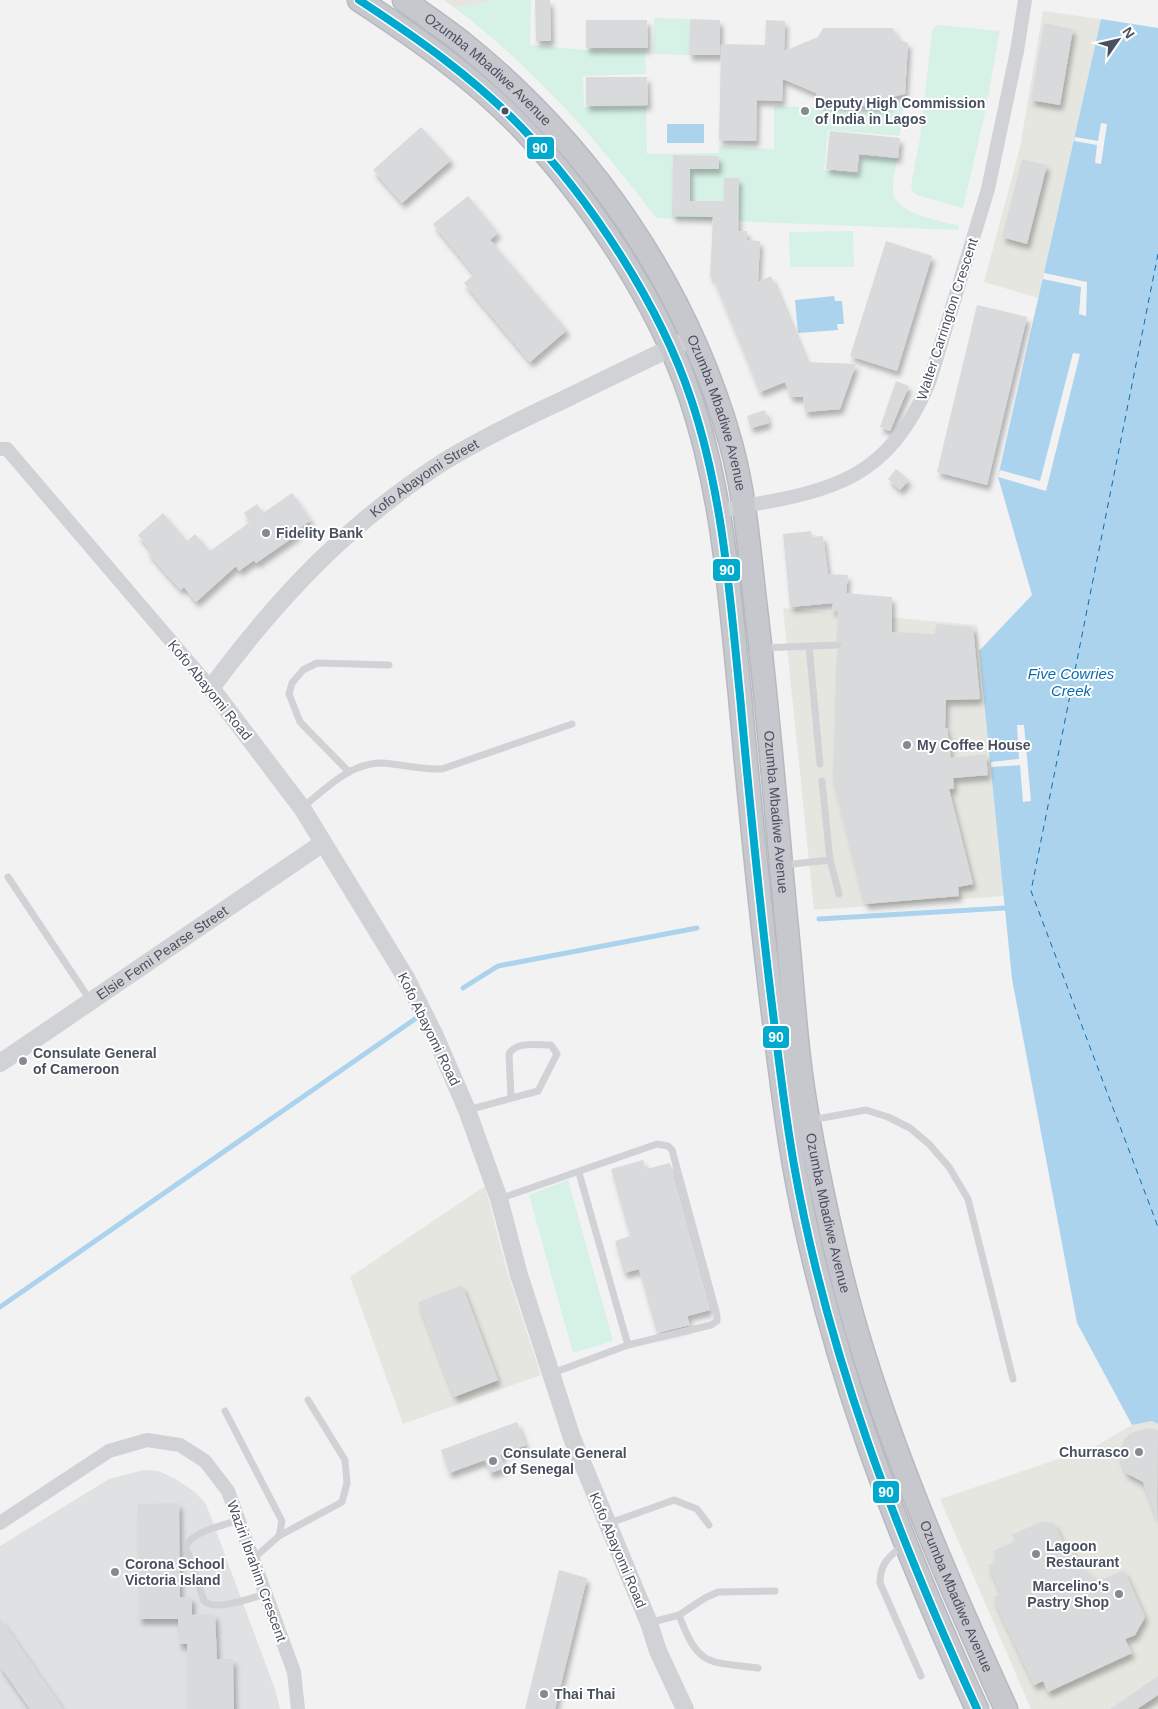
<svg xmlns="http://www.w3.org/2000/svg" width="1158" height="1709" font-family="Helvetica,sans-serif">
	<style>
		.commercial { fill: #e6e6e1 }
		.education { fill: #e0e1e2 }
		.green { fill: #d6f1e6 }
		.water { fill: #acd3ee }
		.pier { fill: #f2f2f2 }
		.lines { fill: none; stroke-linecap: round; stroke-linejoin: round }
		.stream { stroke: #acd3ee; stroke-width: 5 }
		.ferry { stroke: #0c6bae; stroke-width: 1; stroke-dasharray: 6 5; stroke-linecap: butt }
		.building { fill: #d9dadc; filter: url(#shadow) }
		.trunk-casing { stroke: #b7b9c1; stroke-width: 25 }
		.service { stroke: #d1d2d5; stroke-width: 7 }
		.minor { stroke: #d1d2d5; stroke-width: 14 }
		.tertiary { stroke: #d1d2d5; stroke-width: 18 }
		.trunk { stroke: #c6c8ce; stroke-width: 22 }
		.bus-1-casing { stroke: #fff; stroke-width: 11 }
		.bus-1 { stroke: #00a9ce; stroke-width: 8 }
		.bus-dot { fill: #49505f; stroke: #fff; stroke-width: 2 }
		.poi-dot { fill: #848992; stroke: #fff; stroke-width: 2 }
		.labels { text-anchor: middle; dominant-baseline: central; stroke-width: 4; stroke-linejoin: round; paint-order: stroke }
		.street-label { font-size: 14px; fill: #49505f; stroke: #fff }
		.poi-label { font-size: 14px; font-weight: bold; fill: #49505f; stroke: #fff; text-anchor: start }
		.water-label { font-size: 15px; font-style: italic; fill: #0c6bae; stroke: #fff }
		.line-badge { stroke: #fff; stroke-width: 2 }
		.badge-label { font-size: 14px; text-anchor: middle; font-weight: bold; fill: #fff }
	</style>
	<defs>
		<filter id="shadow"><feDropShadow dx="3" dy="5.5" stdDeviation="2.5" flood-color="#0004"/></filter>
	</defs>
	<rect width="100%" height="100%" fill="#f2f2f2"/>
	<g class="commercial">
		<polygon points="444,0 495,0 455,8"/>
		<polygon points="1043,11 1101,19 1038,298 984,282 1020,147"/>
		<polygon points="783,608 977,625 1004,896 814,910"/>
		<polygon points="485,1186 508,1274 541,1375 403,1424 350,1277"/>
		<polygon points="1152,1421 1158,1424 1158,1709 1031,1709 940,1499 1094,1447 1132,1425"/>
	</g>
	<polygon class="education" points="144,1470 158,1471 174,1478 195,1492 206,1504 275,1689 280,1709 0,1709 0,1546 109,1479"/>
	<g class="green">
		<path d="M495,0H531L530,45L585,50L645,51L646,74L583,76L584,107H646L647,154L719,153V146L774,149V106L889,111L904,99L900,136L828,130L824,170L859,174L861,156L897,159C895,171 890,188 895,198C903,215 942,221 959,226L958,230L656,218C595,137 536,70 455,8Z"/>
		<polygon points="654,18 690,19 689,55 653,54"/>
		<polygon points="937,25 1000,31 985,113 963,208 917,195 913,192 911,186 920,138 932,30"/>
		<polygon points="853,231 854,267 790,267 789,232"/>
		<polygon points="568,1180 613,1341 573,1353 529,1195"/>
	</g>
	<g class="water">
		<polygon points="1101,19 1158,28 1158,1424 1152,1421 1132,1425 1077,1323 1012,979 979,651 1032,595 998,477"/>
		<rect x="667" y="124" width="37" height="19"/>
		<polygon points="834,296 835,301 842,301 844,324 837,324 838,330 798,333 795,300"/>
	</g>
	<g class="pier">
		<polygon points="1101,123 1107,124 1101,164 1095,163 1097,145 1074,141 1075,137 1098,141"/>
		<polygon points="1044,273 1087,282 1086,316 1079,314 1081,287 1043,279"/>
		<polygon points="1073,353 1080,354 1046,491 998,477 1000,470 1040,481"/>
		<polygon points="1017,725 1024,725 1031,801 1023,802 1020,765 991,767 991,762 1019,759"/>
	</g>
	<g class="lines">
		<g class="stream">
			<polyline points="819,919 1005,908"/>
			<polyline points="463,988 498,966 697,928"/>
			<polyline points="0,1307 415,1019"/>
		</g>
		<polyline class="ferry" points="1158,254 1031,891 1158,1227"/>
	</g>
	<g class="building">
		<polygon points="535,0 550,0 551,41 536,41"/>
		<polygon points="690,19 720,20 720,55 689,55"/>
		<polygon points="586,20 647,20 648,48 586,48"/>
		<polygon points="766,20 785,21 784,51 818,37 823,28 893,28 898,39 908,43 905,94 892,97 885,107 820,104 816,93 783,79 782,101 757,100 756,141 719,140 721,44 765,45"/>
		<polygon points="1044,23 1073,29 1060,105 1031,100"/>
		<polygon points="586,77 647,77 648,105 586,106"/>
		<polygon points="421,127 451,160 402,203 373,170"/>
		<polygon points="830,131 900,138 898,158 859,154 857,172 826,169"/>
		<polygon points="673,155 719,156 719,169 690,169 690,201 724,201 724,178 739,178 738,231 747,231 747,240 760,241 758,282 771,276 807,362 856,364 840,409 805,412 803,397 791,397 785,382 760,392 713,277 710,277 713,217 672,216"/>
		<polygon points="1022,159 1047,165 1027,244 1002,237"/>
		<polygon points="468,196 498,233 490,240 567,330 530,362 464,283 474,274 433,224"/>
		<polygon points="886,241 932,256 897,371 850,356"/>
		<polygon points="977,305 1027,317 987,485 937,472"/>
		<polygon points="896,381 909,386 890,431 880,427"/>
		<polygon points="765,410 769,423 751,428 747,416"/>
		<polygon points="896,469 909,480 900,490 888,479"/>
		<polygon points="292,493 311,520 296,531 298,534 256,563 254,560 239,571 236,566 196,602 184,587 181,590 168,576 147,551 150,549 138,535 163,513 187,541 195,534 210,551 250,522 244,513 257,504 263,513"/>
		<polygon points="811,531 812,537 823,536 828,574 848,575 846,593 892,597 892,632 935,634 936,624 973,627 980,699 946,700 945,728 947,728 951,758 986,754 988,775 953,778 954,789 949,789 973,884 958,887 959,896 865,904 833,777 837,650 842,645 837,640 838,611 832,611 833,603 790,607 783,534"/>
		<polygon points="643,1160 646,1169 670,1163 710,1310 687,1316 690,1325 657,1333 639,1269 624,1273 615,1241 630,1236 611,1169"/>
		<polygon points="462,1285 498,1380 454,1397 418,1302"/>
		<polygon points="517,1422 526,1445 500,1455 505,1468 490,1473 485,1460 449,1473 441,1450"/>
		<polygon points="1148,1428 1158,1430 1157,1519 1143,1482 1126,1473 1119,1456 1124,1439 1131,1433"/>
		<polygon points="179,1503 180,1597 192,1597 192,1615 215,1614 217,1659 233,1659 234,1709 187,1709 187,1644 179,1644 178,1619 139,1619 138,1504"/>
		<polygon points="1042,1521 1054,1523 1064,1544 1071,1547 1080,1566 1098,1581 1124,1570 1145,1617 1135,1635 1125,1639 1132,1653 1048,1692 1043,1681 1034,1685 993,1598 1001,1593 988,1565 997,1561 993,1551 1015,1541 1012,1535"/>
		<polygon points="559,1570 587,1578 555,1709 525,1709"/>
		<polygon points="0,1618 63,1709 30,1709 0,1666"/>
		<polygon points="1158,1676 1158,1695 1137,1709 1110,1709"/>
	</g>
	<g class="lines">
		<g class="trunk-casing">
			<g id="trunk">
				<path d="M359,0C417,38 474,78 522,128C590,199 660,305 691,399C723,494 730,597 740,696C749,796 759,897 771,997C778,1053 784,1109 794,1165C827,1354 897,1535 977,1709"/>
				<path id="s3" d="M404,0C424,15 445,29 464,44C591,147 687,286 731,444C745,495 749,549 755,601C768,707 776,813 786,919C793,987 796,1057 809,1124C823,1200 840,1278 863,1352C901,1474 953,1593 1006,1709"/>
			</g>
		</g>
		<g class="service">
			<polyline points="809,646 820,764"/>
			<polyline points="762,648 837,645"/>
			<polyline points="349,772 300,722 289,694 292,683 303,670 317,663 389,665"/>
			<polyline points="822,781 830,860 839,894"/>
			<path d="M302,808C325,789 350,763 381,763C402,764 420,770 442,769L572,724"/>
			<polyline points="783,865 830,860"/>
			<polyline points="8,877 90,1000"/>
			<path d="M468,1110L538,1091L557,1054L551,1045C538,1045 516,1041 509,1054L511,1097"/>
			<polyline points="811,1120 866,1110 888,1117 910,1128 929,1144 949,1167 968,1199 1013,1379"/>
			<polyline points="579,1173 628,1345"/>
			<polyline points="499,1199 657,1144 668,1146 672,1150 717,1315 717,1321 711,1325 628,1345 550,1374"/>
			<polyline points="225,1411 282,1521 279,1536 253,1559"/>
			<path d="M238,1520C223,1526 191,1531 186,1547L204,1601C215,1612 251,1598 265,1594"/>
			<polyline points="607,1524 674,1500 697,1509 709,1525"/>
			<polyline points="279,1536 342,1502 347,1483 345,1460 308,1400"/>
			<path d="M903,1545C889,1557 880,1563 880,1583L921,1676"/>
			<path d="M679,1615C698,1666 707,1662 758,1668"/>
			<polyline points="649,1623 679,1615 705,1598 718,1592 775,1591"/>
		</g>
		<g class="minor">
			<polyline points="0,449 7,449 211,688"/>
			<path d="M719,511C821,491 883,490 929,383L988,189L1017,51L1025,0"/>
			<polyline points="0,1523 109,1451 147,1440 180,1445 205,1461 228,1491 294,1672 298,1709"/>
		</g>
		<g class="tertiary">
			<path id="s1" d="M0,1063L323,843"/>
			<path id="s2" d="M685,1709L658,1651L649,1623L572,1438L519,1275L499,1199L467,1110L435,1036L406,978L302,808L211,688C279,596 350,521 448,459C485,437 524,418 563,400C606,379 649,358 692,338"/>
		</g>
		<use href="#trunk" class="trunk"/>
		<g class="bus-1-casing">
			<path id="bus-1" d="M359,0C417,38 474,78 522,128C590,199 660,305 691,399C723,494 730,597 740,696C749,796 759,897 771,997C778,1053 784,1109 794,1165C827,1354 897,1535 977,1709"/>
		</g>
		<use href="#bus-1" class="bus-1"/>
	</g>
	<circle class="bus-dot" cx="505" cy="111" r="4.5"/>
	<g class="poi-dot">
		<circle cx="805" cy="111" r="5"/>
		<circle cx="266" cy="533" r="5"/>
		<circle cx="907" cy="745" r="5"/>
		<circle cx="23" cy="1061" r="5"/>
		<circle cx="1139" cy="1452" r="5"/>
		<circle cx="493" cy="1461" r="5"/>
		<circle cx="1036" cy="1554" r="5"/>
		<circle cx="115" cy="1572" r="5"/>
		<circle cx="1119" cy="1594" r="5"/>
		<circle cx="544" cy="1694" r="5"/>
	</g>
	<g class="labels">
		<g class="street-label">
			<text stroke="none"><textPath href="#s3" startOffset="109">Ozumba Mbadiwe Avenue</textPath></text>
			<text transform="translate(947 319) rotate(-72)">Walter Carrington Crescent</text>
			<text stroke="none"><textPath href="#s3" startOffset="529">Ozumba Mbadiwe Avenue</textPath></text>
			<text stroke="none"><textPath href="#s2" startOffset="1435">Kofo Abayomi Street</textPath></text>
			<text transform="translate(210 690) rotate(51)">Kofo Abayomi Road</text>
			<text stroke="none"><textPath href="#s3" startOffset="934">Ozumba Mbadiwe Avenue</textPath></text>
			<text stroke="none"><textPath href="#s1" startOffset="196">Elsie Femi Pearse Street</textPath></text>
			<text transform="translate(429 1029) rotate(64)">Kofo Abayomi Road</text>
			<text stroke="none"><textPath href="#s3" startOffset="1339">Ozumba Mbadiwe Avenue</textPath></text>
			<text transform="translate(618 1550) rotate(67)">Kofo Abayomi Road</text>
			<text transform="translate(257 1571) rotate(70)">Waziri Ibrahim Crescent</text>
			<text stroke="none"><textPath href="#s3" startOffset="1744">Ozumba Mbadiwe Avenue</textPath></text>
		</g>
		<g class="poi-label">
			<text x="815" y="103">Deputy High Commission<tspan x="815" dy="16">of India in Lagos</tspan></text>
			<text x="276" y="533">Fidelity Bank</text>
			<text x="917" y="745">My Coffee House</text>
			<text x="33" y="1053">Consulate General<tspan x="33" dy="16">of Cameroon</tspan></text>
			<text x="1129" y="1452" text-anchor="end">Churrasco</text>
			<text x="503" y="1453">Consulate General<tspan x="503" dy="16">of Senegal</tspan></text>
			<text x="1046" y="1546">Lagoon<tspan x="1046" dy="16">Restaurant</tspan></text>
			<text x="125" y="1564">Corona School<tspan x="125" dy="16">Victoria Island</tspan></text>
			<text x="1109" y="1586" text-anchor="end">Marcelino's<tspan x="1109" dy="16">Pastry Shop</tspan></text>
			<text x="554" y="1694">Thai Thai</text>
		</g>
		<g class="water-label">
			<text x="1071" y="673">Five Cowries<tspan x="1071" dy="17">Creek</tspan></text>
		</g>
	</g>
	<g class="line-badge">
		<rect x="526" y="136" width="29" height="24" rx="5" fill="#00a9ce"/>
		<rect x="712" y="558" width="29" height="24" rx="5" fill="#00a9ce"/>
		<rect x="762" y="1025" width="28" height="24" rx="5" fill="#00a9ce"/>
		<rect x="872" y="1480" width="28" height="24" rx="5" fill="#00a9ce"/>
	</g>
	<g class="badge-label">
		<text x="540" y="153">90</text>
		<text x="727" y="575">90</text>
		<text x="776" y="1042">90</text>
		<text x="886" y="1497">90</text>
	</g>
	<g transform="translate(1118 40) rotate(56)" stroke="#ffffff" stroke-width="4" paint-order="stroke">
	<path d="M0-4L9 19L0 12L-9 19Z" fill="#49505f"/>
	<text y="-8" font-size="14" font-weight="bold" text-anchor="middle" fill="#49505f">N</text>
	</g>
</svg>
